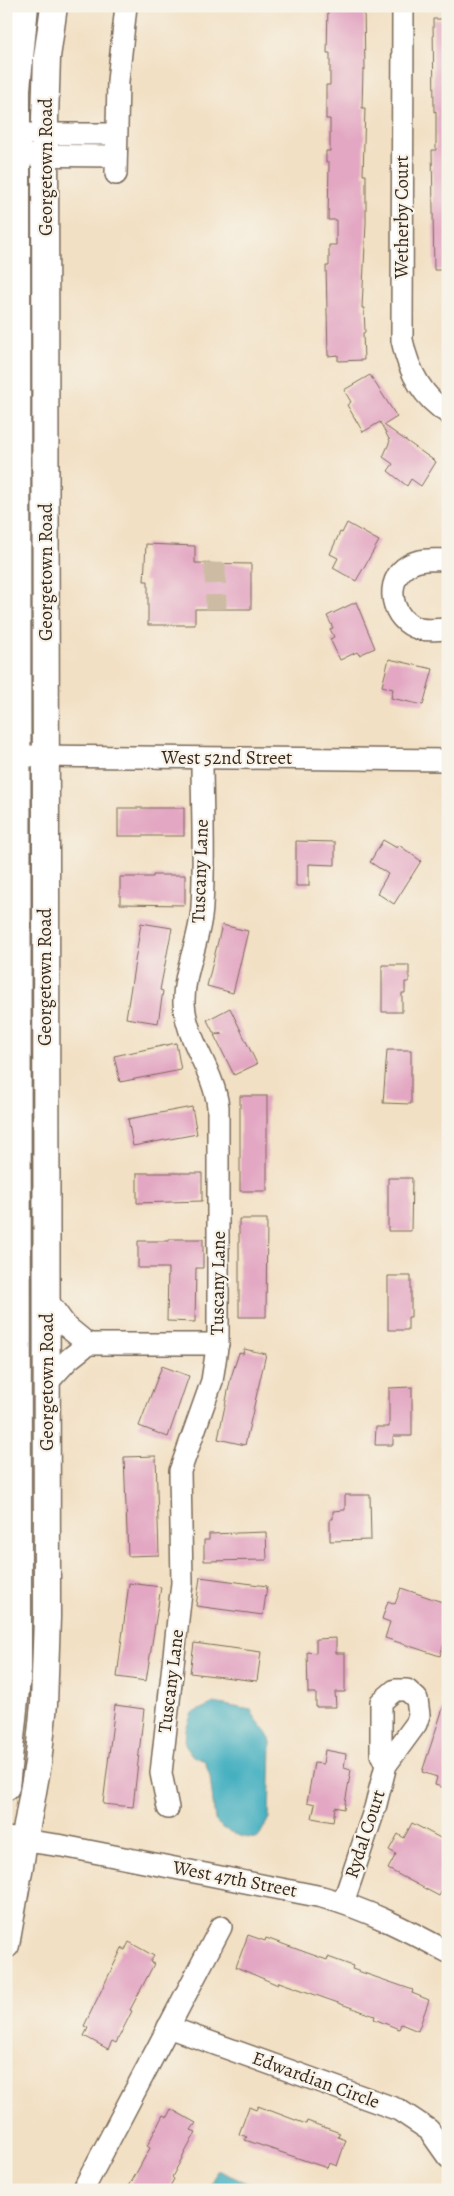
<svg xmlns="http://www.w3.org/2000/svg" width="454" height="2196" font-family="Alegreya,serif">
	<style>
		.water { fill: #42afc0; stroke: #3e6c6f }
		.building { fill: #e3a7c3 }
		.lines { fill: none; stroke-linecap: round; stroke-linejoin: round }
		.minor-tunnel { stroke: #cdbca3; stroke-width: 21; stroke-dasharray: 21 11; stroke-linecap: butt }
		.minor-casing { stroke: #7b6a58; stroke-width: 24 }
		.major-casing { stroke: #7b6a58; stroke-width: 29 }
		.minor { stroke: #fff; stroke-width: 21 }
		.major { stroke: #fff; stroke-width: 26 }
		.labels { text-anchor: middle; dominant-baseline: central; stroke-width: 4.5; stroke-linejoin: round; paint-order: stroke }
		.street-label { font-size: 19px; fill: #3b2a1e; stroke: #f7f3e8 }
	</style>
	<rect width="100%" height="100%" fill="#f7f3e8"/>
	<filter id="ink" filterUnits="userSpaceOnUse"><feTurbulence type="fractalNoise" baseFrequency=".02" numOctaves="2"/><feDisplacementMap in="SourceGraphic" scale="10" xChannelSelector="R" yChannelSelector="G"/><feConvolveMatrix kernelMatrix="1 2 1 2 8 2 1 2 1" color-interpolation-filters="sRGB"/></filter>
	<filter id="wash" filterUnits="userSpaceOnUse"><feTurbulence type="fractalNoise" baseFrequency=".0096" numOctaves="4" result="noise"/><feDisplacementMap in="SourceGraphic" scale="20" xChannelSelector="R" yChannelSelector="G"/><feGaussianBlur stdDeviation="1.12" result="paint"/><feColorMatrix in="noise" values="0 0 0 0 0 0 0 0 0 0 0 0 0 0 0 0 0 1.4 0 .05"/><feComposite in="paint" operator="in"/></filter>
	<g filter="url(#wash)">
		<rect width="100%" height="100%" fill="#f2e0c4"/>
		<g class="water">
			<path d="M214,1703L251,1710C256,1723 267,1728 271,1742L269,1818L258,1838C246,1840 222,1831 215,1820L210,1776L205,1761L193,1756L188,1750L185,1744L186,1729L192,1713Z"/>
			<polygon points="217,2170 263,2190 210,2190"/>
		</g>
		<g id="blocks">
			<g class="building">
				<polygon points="328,6 364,6 365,70 363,70 362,108 365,108 363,175 366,175 366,223 362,308 364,308 365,332 363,333 364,360 338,361 338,355 328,356 326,266 329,266 329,245 336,245 336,220 328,220 329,162 326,162 326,151 330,151 330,119 326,119 326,85 330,85 330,53 327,53"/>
				<polygon points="433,19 448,19 448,270 434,270 432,150 436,150 436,111 434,112"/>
				<polygon points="370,375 397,417 384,425 436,462 421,486 411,479 407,486 388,471 393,464 383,457 390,441 380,422 363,432 347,405 351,402 344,390"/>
				<polygon points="347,523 379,541 356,581 333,568 338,558 330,554 340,532 342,533"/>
				<polygon points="146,544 195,546 195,563 251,564 251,609 195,609 195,625 148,625 148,581 144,581"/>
				<polygon points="356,602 375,648 359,655 357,652 340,660 330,639 334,637 330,629 333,628 327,616"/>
				<polygon points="389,659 433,669 423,705 391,698 393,689 382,686"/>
				<rect x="118" y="808" width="66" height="28"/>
				<polygon points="383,840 397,848 399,845 421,861 394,904 377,893 388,874 370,862"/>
				<polygon points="296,841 335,842 335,865 309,864 309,886 296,886"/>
				<polygon points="153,875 185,875 185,905 120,904 120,877 153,877"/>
				<polygon points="141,923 172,928 160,990 163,991 158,1023 126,1018"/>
				<polygon points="222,925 248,931 233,993 207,986"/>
				<polygon points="382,965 409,965 409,982 405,982 405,993 402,993 402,1012 382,1012"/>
				<polygon points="230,1008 257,1064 234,1075 214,1035 223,1034 213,1032 207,1020"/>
				<polygon points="176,1043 181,1070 120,1082 114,1056"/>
				<polygon points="387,1050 411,1050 411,1104 383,1103"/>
				<rect x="240" y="1096" width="27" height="95"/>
				<polygon points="192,1107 197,1134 133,1146 128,1119"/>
				<polygon points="137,1173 202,1173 202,1201 137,1203"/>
				<polygon points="388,1178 412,1178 411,1231 388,1231"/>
				<polygon points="239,1219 267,1219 266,1317 239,1317"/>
				<polygon points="169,1239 203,1239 203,1268 196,1268 195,1322 167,1321 168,1268 138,1268 138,1241 169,1241"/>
				<polygon points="388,1276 411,1276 411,1317 408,1317 408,1330 388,1330"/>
				<polygon points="244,1349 266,1354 245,1445 218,1439 231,1377 239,1353 243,1354"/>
				<polygon points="162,1366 189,1376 168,1437 139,1426"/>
				<polygon points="412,1387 412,1436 393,1436 393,1445 375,1445 376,1427 389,1427 389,1388"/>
				<polygon points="156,1456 159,1555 128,1556 124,1457"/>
				<polygon points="345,1495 370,1495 371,1540 330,1541 330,1519 333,1519 333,1511 345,1510"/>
				<polygon points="266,1532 267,1560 204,1561 204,1540 209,1540 209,1534"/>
				<polygon points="200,1577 267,1586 263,1615 196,1606"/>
				<polygon points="129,1583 161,1587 146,1681 117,1677"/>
				<polygon points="401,1588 448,1604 448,1641 445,1640 440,1656 385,1638 390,1622 382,1619 388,1601 395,1604"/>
				<polygon points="336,1638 336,1653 345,1653 345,1692 335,1692 336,1707 316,1707 316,1693 308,1693 307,1652 316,1653 316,1639"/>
				<polygon points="194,1643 261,1652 257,1681 190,1673"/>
				<polygon points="446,1699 448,1700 448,1789 435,1785 437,1777 422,1772"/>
				<polygon points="115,1705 144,1709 133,1807 103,1804"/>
				<polygon points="325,1750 346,1754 344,1768 351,1770 344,1809 335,1807 333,1822 312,1818 315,1804 307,1802 314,1763 323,1764"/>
				<polygon points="412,1823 448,1842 448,1879 439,1896 388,1869 396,1854 389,1850 398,1834 404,1838"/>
				<polygon points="248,1935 265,1941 266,1938 327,1960 328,1957 353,1966 352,1969 413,1990 412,1993 429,2000 418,2031 401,2024 399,2029 374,2019 375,2016 279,1982 278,1985 236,1967"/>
				<polygon points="129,1942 154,1956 150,1962 154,1964 130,2010 132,2011 116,2043 112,2041 108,2049 84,2036 88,2028 84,2026 122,1948 125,1950"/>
				<polygon points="258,2106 306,2124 307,2121 340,2133 338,2137 346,2140 337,2166 329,2163 327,2168 245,2140 247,2137 239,2134 249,2107 256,2110"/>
				<polygon points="171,2109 196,2123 191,2130 196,2132 172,2177 174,2179 168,2190 127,2190 150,2148 147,2146 163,2115 167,2117"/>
			</g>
		</g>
	</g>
	<g filter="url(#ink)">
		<use href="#blocks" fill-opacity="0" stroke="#7b6a58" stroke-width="1"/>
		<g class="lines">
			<polyline class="minor-tunnel" points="215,563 216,609"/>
			<g class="minor-casing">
				<g id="minor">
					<path d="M403,6L402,340C408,369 422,397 448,413"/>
					<polyline points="6,134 116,134"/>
					<polyline points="6,155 116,156"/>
					<polyline points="116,174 118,81 126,6"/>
					<path d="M448,560C435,560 421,558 409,565C382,580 391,622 420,629C429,631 439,629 448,629"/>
					<polyline points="31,756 448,760"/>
					<polyline points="47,1300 66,1326 88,1344"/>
					<polyline points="88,1344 218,1344"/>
					<polyline points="47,1383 69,1359 88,1344"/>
					<path d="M168,1808L161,1773L182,1583L180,1471L212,1381L218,1341V1107C214,1070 186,1041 184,1003C183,970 201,939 202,906C205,857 202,807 202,758"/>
					<path d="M6,1838L63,1846L322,1897C367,1909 407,1930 448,1952"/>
					<polyline points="343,1903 375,1808 386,1765 416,1724 419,1715 417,1699 407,1690 395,1690 381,1702 381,1754 386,1765"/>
					<polyline points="168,2027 399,2110 429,2130 448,2157"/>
					<polyline points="83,2190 221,1927"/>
				</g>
			</g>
			<g class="major-casing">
				<g id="major">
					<polyline points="6,1787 18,1670 18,1631 17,89 25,6"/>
					<polyline points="6,1945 38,1763 44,1704 47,1617 45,119 47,57 54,6"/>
				</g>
			</g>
			<use href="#minor" class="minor"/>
			<use href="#major" class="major"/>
		</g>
	</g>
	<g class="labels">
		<g class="street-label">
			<text transform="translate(46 167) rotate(-90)">Georgetown Road</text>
			<text transform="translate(402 217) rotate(-90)">Wetherby Court</text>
			<text transform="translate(46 572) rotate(-90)">Georgetown Road</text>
			<text x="227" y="758">West 52nd Street</text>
			<text transform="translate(200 871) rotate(-88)">Tuscany Lane</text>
			<text transform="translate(45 977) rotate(-90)">Georgetown Road</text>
			<text transform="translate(218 1283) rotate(-89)">Tuscany Lane</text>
			<text transform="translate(47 1382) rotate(-90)">Georgetown Road</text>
			<text transform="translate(171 1681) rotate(-83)">Tuscany Lane</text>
			<text transform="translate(365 1834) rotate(-72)">Rydal Court</text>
			<text transform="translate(235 1879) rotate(11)">West 47th Street</text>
			<text transform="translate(316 2080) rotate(20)">Edwardian Circle</text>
		</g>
	</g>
	<rect width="454" height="2196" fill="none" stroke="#f7f3e8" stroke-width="25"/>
</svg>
